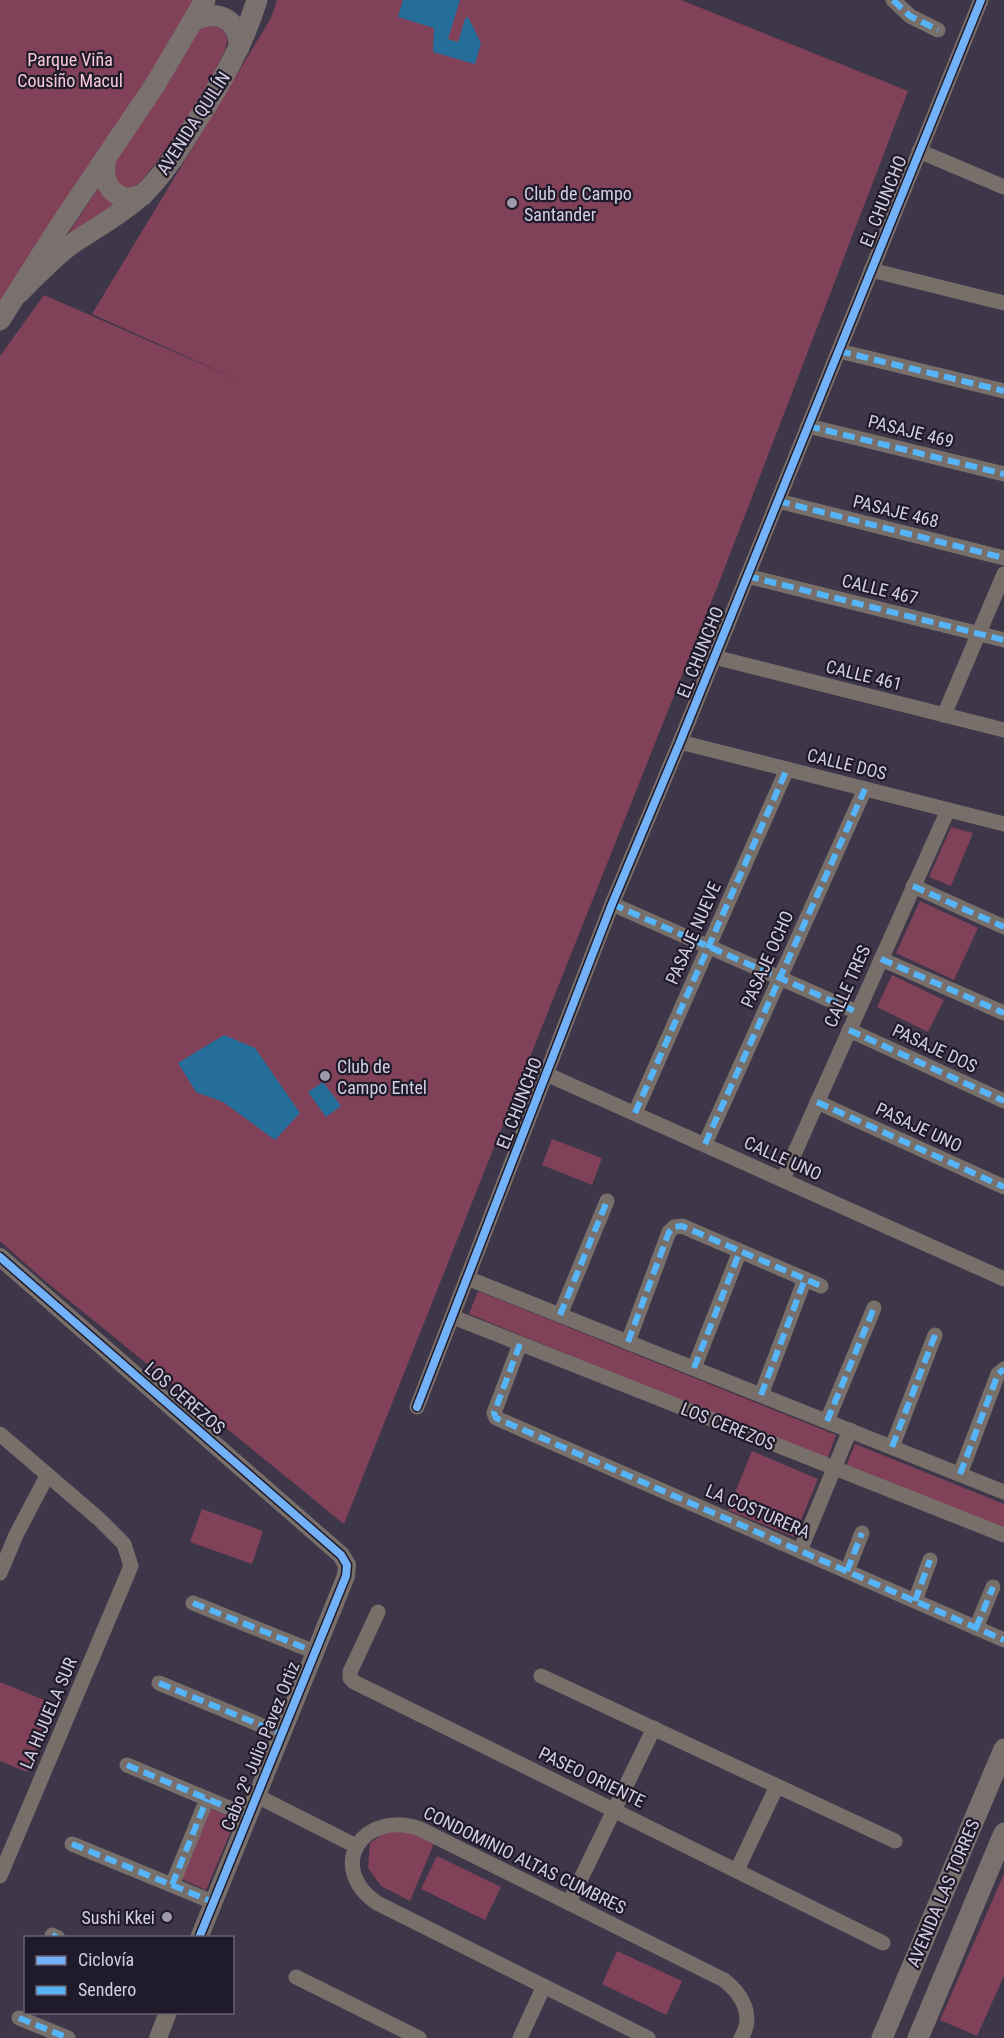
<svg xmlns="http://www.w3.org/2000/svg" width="1004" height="2038" font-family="'Roboto Condensed',sans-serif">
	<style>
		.green { fill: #804159 }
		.water { fill: #266e9a }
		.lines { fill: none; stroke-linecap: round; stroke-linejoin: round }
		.minor { stroke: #786e6a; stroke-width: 15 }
		.tertiary { stroke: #786e6a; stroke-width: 18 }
		.secondary { stroke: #7a706e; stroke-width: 21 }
		.quiet { stroke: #56b5f8; stroke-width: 6; stroke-dasharray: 12 6; stroke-linecap: butt }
		.cycleway-casing { stroke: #201b2a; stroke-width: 11 }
		.cycleway { stroke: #73b2f8; stroke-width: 8 }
		.poi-dot { fill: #9f99ac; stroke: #201b2a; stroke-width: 2 }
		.labels { text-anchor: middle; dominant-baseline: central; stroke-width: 4.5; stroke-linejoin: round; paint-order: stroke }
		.park-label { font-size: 18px; fill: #f7c9d6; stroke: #201b2a }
		.street-label { font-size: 18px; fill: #d4cee2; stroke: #201b2a }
		.poi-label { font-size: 18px; fill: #d4cee2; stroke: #201b2a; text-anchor: start }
	</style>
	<rect width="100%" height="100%" fill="#3d3749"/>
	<g class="green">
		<polygon points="0,0 196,0 167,48 0,304"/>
		<polygon points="277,0 681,0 908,91 722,575 344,1524 45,1281 0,1241 0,356 44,295 243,382 92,314 271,18"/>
		<path d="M205,25C214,26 225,27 227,38C232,56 153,173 136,186C130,191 125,189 118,188L111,164L195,30Z"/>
		<polygon points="99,187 118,203 66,237"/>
		<polygon points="951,827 973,833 951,886 929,877"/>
		<polygon points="920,901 978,928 954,980 896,953"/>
		<polygon points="892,975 944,1000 928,1032 877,1007"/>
		<polygon points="552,1139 602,1158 592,1185 542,1165"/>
		<polygon points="478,1291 836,1435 827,1460 469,1314"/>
		<polygon points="855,1444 1004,1504 1004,1527 846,1466"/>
		<polygon points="752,1451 818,1479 794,1537 728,1510"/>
		<polygon points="202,1509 263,1531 252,1564 190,1542"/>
		<polygon points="0,1682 54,1704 27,1772 0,1761"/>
		<polygon points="210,1809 236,1819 206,1890 179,1878"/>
		<polygon points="389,1830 409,1831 435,1841 410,1901 381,1886 368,1868 370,1843"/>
		<polygon points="437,1856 501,1887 485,1920 421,1889"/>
		<polygon points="1004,1874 1004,1976 977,2036 940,2020"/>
		<polygon points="617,1951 682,1981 666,2015 602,1984"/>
	</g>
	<g class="water">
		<polygon points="403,0 460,0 448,39 458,42 465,19 468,17 481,43 475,64 433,52 434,28 398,17"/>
		<polygon points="224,1035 255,1048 300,1113 275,1140 223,1102 196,1092 178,1063"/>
		<polygon points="323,1082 341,1106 326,1117 308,1092"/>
	</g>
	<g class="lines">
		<g class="minor">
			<polyline points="893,0 910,16 938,30"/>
			<polyline points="919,151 1004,187"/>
			<polyline points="871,270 1004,303"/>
			<polyline points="839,351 1004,391"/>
			<polyline points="808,426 1004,474"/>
			<polyline points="778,501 1004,558"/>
			<polyline points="747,576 1004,640"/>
			<polyline points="714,657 1004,730"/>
			<polyline points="944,715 1004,574"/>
			<polyline points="680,742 1004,824"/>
			<polyline points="913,886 1004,927"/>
			<polyline points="612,904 857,1012"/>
			<polyline points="881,959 1004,1013"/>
			<polyline points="849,1030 1004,1101"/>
			<polyline points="546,1074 1004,1279"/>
			<polyline points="817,1102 1004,1187"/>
			<polyline points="635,1113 787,769"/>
			<polyline points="705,1144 865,789"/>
			<polyline points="783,1179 948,810"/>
			<polyline points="467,1278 1004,1492"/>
			<polyline points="560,1315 607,1201"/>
			<polyline points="453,1317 1004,1535"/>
			<polyline points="628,1342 669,1232 674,1227 682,1226 821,1286"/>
			<polyline points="520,1344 494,1413 496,1418 1004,1640"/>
			<polyline points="694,1368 740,1251"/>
			<polyline points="761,1395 805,1279"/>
			<polyline points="417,1407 612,904 680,742 981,0"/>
			<polyline points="827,1421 874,1308"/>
			<polyline points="0,1434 99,1519 124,1544 131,1566 0,1876"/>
			<polyline points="892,1447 935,1335"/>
			<polyline points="960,1474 998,1374 1004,1369"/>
			<polyline points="800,1551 850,1430"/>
			<polyline points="847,1571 862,1533"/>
			<polyline points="0,1573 16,1535 47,1476"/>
			<polyline points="915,1601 930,1560"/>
			<polyline points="193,1603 315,1652"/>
			<polyline points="378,1612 350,1672 350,1678 354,1682 883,1943"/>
			<polyline points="976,1628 993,1587"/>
			<polyline points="541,1676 895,1841"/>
			<polyline points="159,1683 282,1734"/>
			<polyline points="127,1765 248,1816"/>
			<polyline points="257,1796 356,1846"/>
			<polyline points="72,1844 213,1902"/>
			<polyline points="737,1870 777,1786"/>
			<polyline points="172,1885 207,1799"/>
			<polyline points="569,1903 654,1728"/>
			<polyline points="52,1935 58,1938"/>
			<polyline points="296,1977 419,2038"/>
			<polyline points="19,2018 68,2038"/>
			<polyline points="520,2038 544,1986"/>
			<path d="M648,2038L377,1903C325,1867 363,1809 420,1829L724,1980C742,1994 755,2016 741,2038"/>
		</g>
		<g class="tertiary">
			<polyline points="0,1257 341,1555 347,1565 346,1576 199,1938"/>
			<polyline points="158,2038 168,2012"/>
		</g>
		<g class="secondary">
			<path d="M194,20C219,9 240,20 239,48"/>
			<path d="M106,158C102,178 106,192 127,199L143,195"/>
			<path d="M19,293C35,277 51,260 69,246C93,229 119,216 141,196C162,177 178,151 193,127C219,87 243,46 257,0"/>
			<polyline points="0,320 59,227 155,85 205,0"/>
			<polyline points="882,2038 1004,1749"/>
			<polyline points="918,2038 1004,1833"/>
		</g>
		<g class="quiet">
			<polyline points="893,0 910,16 938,30"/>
			<polyline points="839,351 1004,391"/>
			<polyline points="808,426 1004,474"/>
			<polyline points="778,501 1004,558"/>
			<polyline points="747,576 1004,640"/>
			<polyline points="913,886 1004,927"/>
			<polyline points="612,904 857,1012"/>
			<polyline points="881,959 1004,1013"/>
			<polyline points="849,1030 1004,1101"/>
			<polyline points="817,1102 1004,1187"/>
			<polyline points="635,1113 787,769"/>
			<polyline points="705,1144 865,789"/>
			<polyline points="560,1315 607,1201"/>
			<polyline points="628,1342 669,1232 674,1227 682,1226 821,1286"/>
			<polyline points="520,1344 494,1413 496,1418 1004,1640"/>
			<polyline points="694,1368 740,1251"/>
			<polyline points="761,1395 805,1279"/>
			<polyline points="827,1421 874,1308"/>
			<polyline points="892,1447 935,1335"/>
			<polyline points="960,1474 998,1374 1004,1369"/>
			<polyline points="847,1571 862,1533"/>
			<polyline points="915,1601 930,1560"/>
			<polyline points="193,1603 315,1652"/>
			<polyline points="976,1628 993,1587"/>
			<polyline points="159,1683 282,1734"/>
			<polyline points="127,1765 248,1816"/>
			<polyline points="72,1844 213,1902"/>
			<polyline points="172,1885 207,1799"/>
			<polyline points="52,1935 58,1938"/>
			<polyline points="19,2018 68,2038"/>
		</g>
		<g class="cycleway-casing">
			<g id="cycleway">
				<polyline points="0,1257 341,1555 347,1565 346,1576 199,1938"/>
				<polyline points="417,1407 612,904 680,742 981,0"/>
			</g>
		</g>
		<use href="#cycleway" class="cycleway"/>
	</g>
	<g class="poi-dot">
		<circle cx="512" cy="203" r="6"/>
		<circle cx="325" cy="1076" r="6"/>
		<circle cx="167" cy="1917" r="6"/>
	</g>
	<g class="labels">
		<g class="park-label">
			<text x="70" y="59">Parque Viña<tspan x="70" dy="21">Cousiño Macul</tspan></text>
		</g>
		<g class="street-label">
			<text transform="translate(193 123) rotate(-57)">AVENIDA QUILÍN</text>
			<text transform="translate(883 201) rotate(-68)">EL CHUNCHO</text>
			<text transform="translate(911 431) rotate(14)">PASAJE 469</text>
			<text transform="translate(896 511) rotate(14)">PASAJE 468</text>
			<text transform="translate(880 589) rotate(14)">CALLE 467</text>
			<text transform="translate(700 652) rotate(-68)">EL CHUNCHO</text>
			<text transform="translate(864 675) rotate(14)">CALLE 461</text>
			<text transform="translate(847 764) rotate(14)">CALLE DOS</text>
			<text transform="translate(693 933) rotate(-66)">PASAJE NUEVE</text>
			<text transform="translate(767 959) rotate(-66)">PASAJE OCHO</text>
			<text transform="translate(847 986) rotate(-66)">CALLE TRES</text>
			<text transform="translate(935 1048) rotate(25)">PASAJE DOS</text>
			<text transform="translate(519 1103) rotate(-69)">EL CHUNCHO</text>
			<text transform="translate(919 1127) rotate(25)">PASAJE UNO</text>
			<text transform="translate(783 1158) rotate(24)">CALLE UNO</text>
			<text transform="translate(185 1398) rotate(41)">LOS CEREZOS</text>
			<text transform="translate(728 1426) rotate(22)">LOS CEREZOS</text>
			<text transform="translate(758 1511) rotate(23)">LA COSTURERA</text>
			<text transform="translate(48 1713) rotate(-67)">LA HIJUELA SUR</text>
			<text transform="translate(260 1746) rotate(-68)">Cabo 2º Julio Pavez Ortiz</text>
			<text transform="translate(592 1777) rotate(26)">PASEO ORIENTE</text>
			<text transform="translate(525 1860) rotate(26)">CONDOMINIO ALTAS CUMBRES</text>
			<text transform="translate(943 1893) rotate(-67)">AVENIDA LAS TORRES</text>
		</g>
		<g class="poi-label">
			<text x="524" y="193">Club de Campo<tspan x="524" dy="21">Santander</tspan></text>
			<text x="337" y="1066">Club de<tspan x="337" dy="21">Campo Entel</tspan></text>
			<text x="155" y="1917" text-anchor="end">Sushi Kkei</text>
		</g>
	</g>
	<rect x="24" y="1936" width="210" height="78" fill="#201b2a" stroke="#686374" stroke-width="1.5"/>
	<rect x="36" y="1956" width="30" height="9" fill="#73b2f8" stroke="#686374" stroke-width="1.5"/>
	<text x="78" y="1966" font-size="18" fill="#d4cee2">Ciclovía</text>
	<rect x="36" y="1986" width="30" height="9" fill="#56b5f8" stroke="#686374" stroke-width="1.5"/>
	<text x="78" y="1996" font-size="18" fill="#d4cee2">Sendero</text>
</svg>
